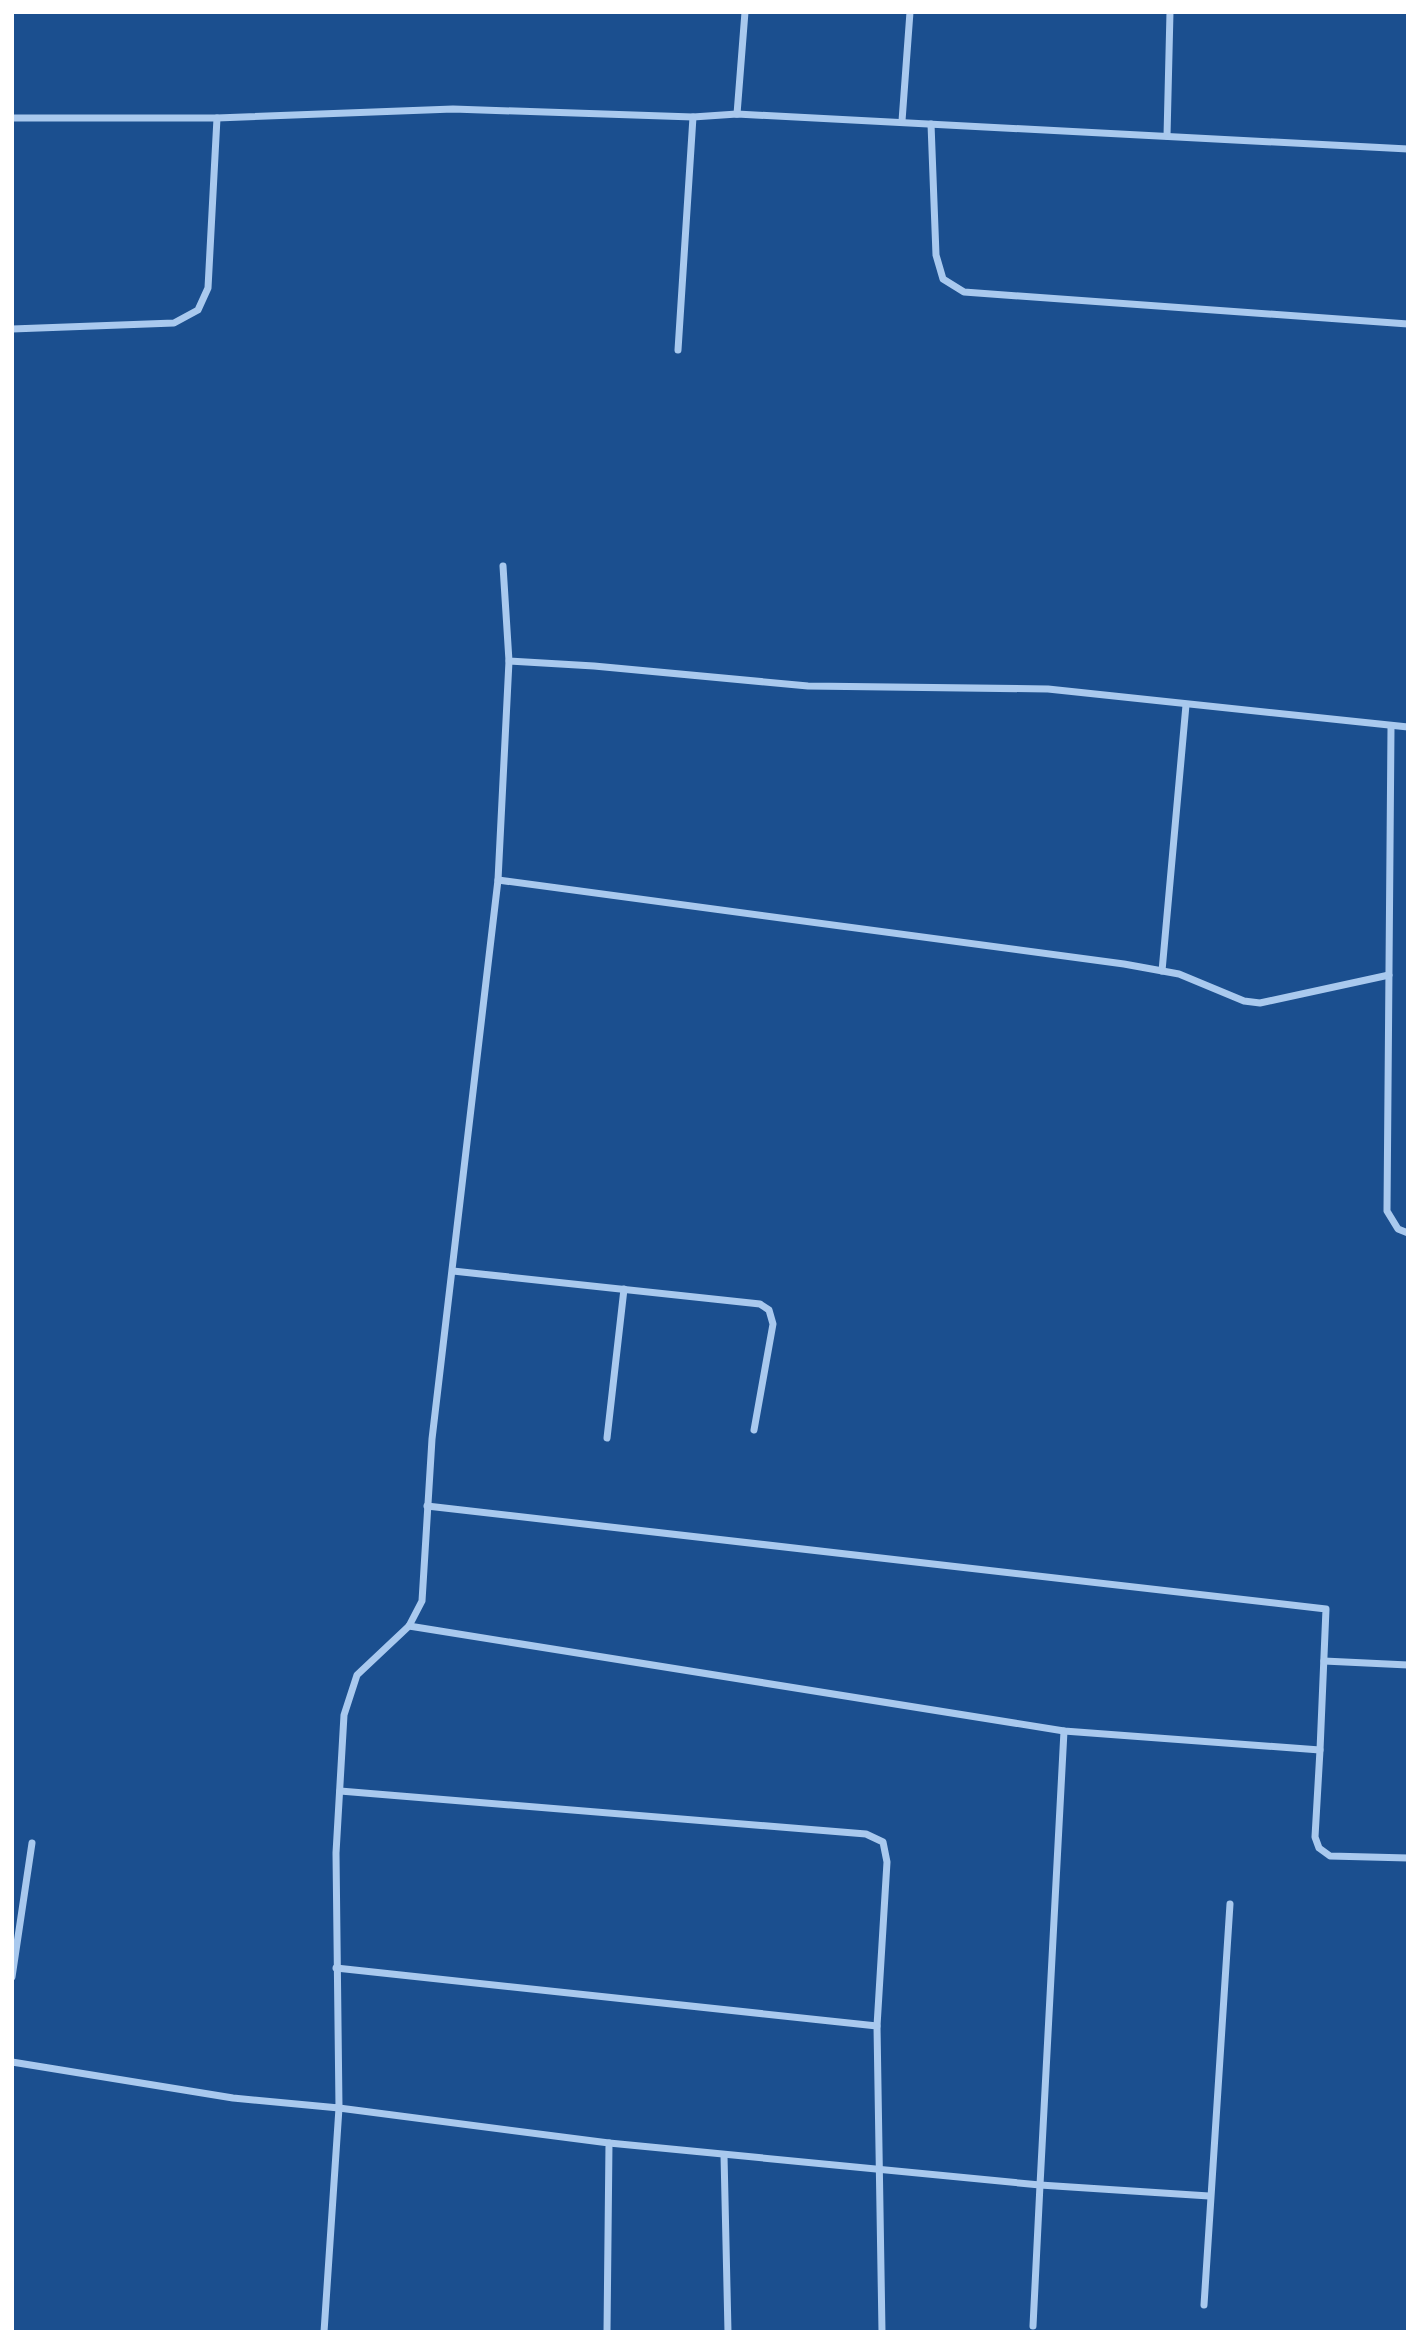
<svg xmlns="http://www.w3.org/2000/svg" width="1420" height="2344" font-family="'Work Sans',sans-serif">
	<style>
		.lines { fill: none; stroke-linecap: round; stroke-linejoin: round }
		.minor { stroke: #a9c9ee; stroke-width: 7 }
	</style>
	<rect width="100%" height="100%" fill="#1b4f8f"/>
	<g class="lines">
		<g class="minor">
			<polyline points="737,114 745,12"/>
			<polyline points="12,118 217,118 453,109 693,117 737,114 1408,149"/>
			<polyline points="902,121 910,12"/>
			<polyline points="931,124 936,255 943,279 964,292 1408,324"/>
			<polyline points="1167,136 1170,12"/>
			<polyline points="12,329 174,323 198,310 208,288 217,118"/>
			<polyline points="678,350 693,117"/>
			<polyline points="503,566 509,661 594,666 808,686 1048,689 1408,727"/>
			<polyline points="1391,728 1387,1211 1398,1229 1408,1233"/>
			<polyline points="498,880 1124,964 1179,974 1244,1001 1260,1003 1389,975"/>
			<polyline points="1162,971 1186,705"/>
			<polyline points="453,1271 760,1304 769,1310 773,1324 754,1430"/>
			<polyline points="607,1438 624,1289"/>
			<polyline points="409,1626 1064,1731 1320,1750 1326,1609 427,1506"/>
			<polyline points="1324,1661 1408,1665"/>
			<polyline points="1320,1750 1315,1837 1319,1848 1330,1856 1408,1858"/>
			<polyline points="340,1791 866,1834 883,1842 887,1862 877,2026"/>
			<polyline points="336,1968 877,2026 882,2332"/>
			<polyline points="12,1977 32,1843"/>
			<polyline points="12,2062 233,2098 339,2108 336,1853 344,1715 357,1675 409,1626 422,1601 432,1439 498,880 509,661"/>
			<polyline points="609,2143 1040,2185 1064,1731"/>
			<polyline points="724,2155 728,2332"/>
			<polyline points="1204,2305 1230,1904"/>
			<polyline points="1033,2326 1040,2185 1209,2196"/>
			<polyline points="324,2332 339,2108 609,2143 607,2332"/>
		</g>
	</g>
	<rect width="1420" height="2344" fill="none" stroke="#ffffff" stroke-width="28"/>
</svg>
